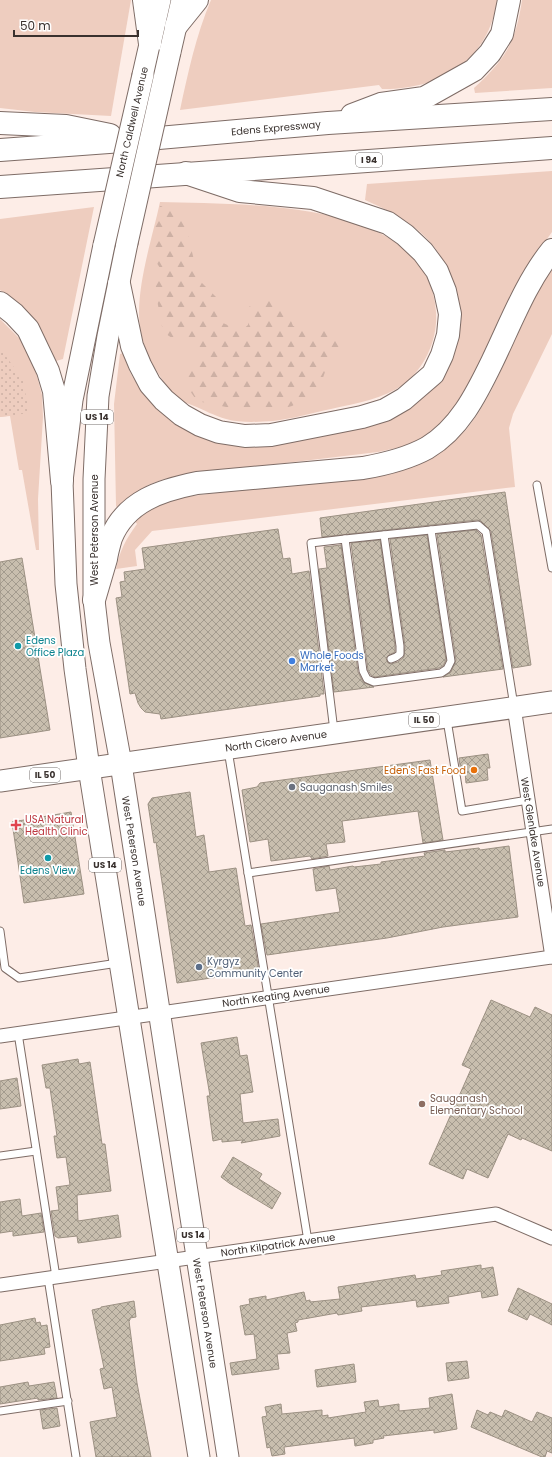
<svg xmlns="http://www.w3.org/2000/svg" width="552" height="1457" viewBox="0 0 552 1457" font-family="Poppins,sans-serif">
  <defs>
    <pattern id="forest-firs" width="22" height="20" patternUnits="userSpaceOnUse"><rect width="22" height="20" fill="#eecdbf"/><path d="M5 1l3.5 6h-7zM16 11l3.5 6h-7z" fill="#cdb0a4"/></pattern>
    <pattern id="park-dots" width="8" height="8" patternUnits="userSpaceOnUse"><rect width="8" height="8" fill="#eecdbf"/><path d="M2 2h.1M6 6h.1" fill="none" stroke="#cdb0a4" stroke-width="1.8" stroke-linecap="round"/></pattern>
    <pattern id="building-cross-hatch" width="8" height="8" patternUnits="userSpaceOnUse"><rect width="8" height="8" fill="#c8beae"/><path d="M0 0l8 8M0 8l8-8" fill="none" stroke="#a39b8e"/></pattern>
  </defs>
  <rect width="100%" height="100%" fill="#fdede7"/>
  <g fill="#eecdbf">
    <polygon points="0,0 131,0 111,116 35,112 0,108"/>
    <path d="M211 0H497C489 60 440 90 382 89L379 85 180 110C188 73 196 35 211 0Z"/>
    <path d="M522 0H552V88L475 93 474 88C505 60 516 42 522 0Z"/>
    <path d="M552 171V232L534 257 469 389 439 427 423 438 401 447 378 452 200 473 164 479 148 485 134 495 119 510 116 506 114 404 120 354 123 353C126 360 128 369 132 376 151 408 176 424 208 439L402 413 458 301C445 244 417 223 365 200L367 184Z"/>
    <path d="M160 202C243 205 429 197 436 312 438 339 425 368 404 384 383 399 357 403 331 409 312 413 292 419 273 421 258 422 240 423 226 419 215 416 204 410 194 406 188 403 179 401 175 397 172 394 169 389 167 386 155 370 145 353 141 333 133 295 152 240 160 202Z"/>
    <path d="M94 207 63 359 56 361C42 329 30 310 0 290V219Z"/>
    <path d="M552 267V334L513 414 509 428 515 487 152 531 135 550 137 566 116 569C120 550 126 539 137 524L134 520 147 508 177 498 394 470 434 455 451 443 466 430 479 412 491 391 541 285Z"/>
    <polygon points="0,319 26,345 37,376 42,395 43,417 38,499 39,550 36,550 22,470 19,470 10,416 0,417"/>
  </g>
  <polygon fill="url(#forest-firs)" points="160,206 174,209 185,216 192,252 199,280 218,299 223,323 241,331 248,325 249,307 261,297 284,302 293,326 323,329 336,333 341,346 325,372 318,392 292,406 270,412 231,408 197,401 188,388 188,374 197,361 196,344 185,337 172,338 163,332 155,289 160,268 149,251"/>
  <polygon fill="url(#park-dots)" points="0,348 23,380 29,413 0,417"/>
  <g fill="url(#building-cross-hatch)" stroke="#9c9183">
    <polygon points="505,492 531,665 513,668 491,531 481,521 477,520 322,537 320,518"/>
    <polygon points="278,529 283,559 290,558 292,574 309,571 324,694 320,694 320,696 161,719 160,714 145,712 141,708 138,703 135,693 130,694 116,598 122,597 120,582 125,581 124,572 145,569 142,548"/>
    <polygon points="476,530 481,535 503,669 443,677 451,672 456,660 437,534"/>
    <polygon points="427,535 446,660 443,666 439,668 375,677 371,675 368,670 351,543 380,540 395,646 395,652 389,655 386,658 388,663 391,664 398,662 404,657 405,646 390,539"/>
    <polygon points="341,545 358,672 363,682 374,687 334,692 319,569 327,568 324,547"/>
    <polygon points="22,558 50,730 0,738 0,562"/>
    <polygon points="488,754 490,768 487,768 488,780 466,783 465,772 461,772 459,758"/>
    <polygon points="430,760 443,840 423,843 418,811 342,821 345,842 326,844 328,856 312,859 310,856 271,861 268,839 250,842 242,790 257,787 260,783"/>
    <polygon points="190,792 196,837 204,835 209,872 236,868 245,926 251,925 259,971 177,983 156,842 154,843 148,804 152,798"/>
    <polygon points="71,812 84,894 24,903 12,822"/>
    <polygon points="509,846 518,917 443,927 387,938 267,955 261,924 340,912 336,888 316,891 313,869 329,866 330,870 353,866 354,867 381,864 381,862 425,856 424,853 445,850 445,852 479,848 480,850"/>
    <polygon points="491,1000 530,1017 535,1007 552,1015 552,1151 522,1138 521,1140 508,1134 488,1178 467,1169 463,1179 429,1164 471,1069 462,1065"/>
    <polygon points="237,1037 240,1056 247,1055 253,1092 240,1094 243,1123 278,1119 280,1136 241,1143 243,1140 222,1142 222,1139 213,1141 207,1096 210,1096 201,1043"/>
    <polygon points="78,1059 79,1064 90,1062 102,1144 105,1144 111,1191 77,1195 78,1221 118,1215 121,1237 78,1243 77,1236 58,1238 55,1236 51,1211 59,1210 56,1187 70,1185 66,1157 57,1158 54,1136 57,1136 50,1088 46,1088 42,1065"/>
    <polygon points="17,1078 21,1106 0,1109 0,1081"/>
    <polygon points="233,1157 262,1174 259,1179 281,1193 272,1209 229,1183 221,1177"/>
    <polygon points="20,1199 22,1216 41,1213 44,1232 13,1236 13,1231 0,1233 0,1202"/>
    <polygon points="481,1265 481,1269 493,1267 498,1295 482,1298 481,1291 448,1297 449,1303 417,1307 416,1300 402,1302 361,1307 362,1311 338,1315 337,1313 298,1320 298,1322 295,1323 297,1331 287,1333 290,1353 277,1354 279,1369 232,1375 230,1363 257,1359 254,1334 245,1335 240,1306 250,1304 249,1299 266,1296 266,1300 304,1292 306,1301 310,1300 310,1302 340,1299 338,1287 415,1275 416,1279 442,1275 441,1271"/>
    <polygon points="518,1288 552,1304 552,1325 530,1314 527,1320 508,1311"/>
    <polygon points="134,1301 136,1317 130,1318 130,1320 129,1321 137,1383 151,1457 96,1457 90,1422 117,1417 112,1387 104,1389 100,1369 104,1368 92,1310 101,1308 101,1307"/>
    <polygon points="35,1318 36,1323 40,1322 41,1326 47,1325 50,1347 44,1348 45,1354 0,1361 0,1325"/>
    <polygon points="467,1361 469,1378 448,1381 446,1363"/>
    <polygon points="354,1364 356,1382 317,1387 315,1370"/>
    <polygon points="28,1382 29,1386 54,1382 57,1398 38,1400 38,1398 0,1404 0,1387"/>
    <polygon points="452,1394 457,1429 434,1433 434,1430 383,1436 384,1438 373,1440 373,1443 355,1446 354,1438 284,1447 285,1454 272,1456 270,1447 267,1448 262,1417 267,1416 265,1407 281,1404 282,1414 322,1410 322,1416 328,1415 328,1418 366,1412 364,1402 378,1400 379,1407 399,1404 399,1411 430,1408 429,1398"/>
    <polygon points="57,1408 60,1426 43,1429 40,1410"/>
    <polygon points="477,1410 488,1415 490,1412 502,1417 505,1410 532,1422 537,1412 552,1418 552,1453 547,1451 545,1457 542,1457 471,1427"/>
  </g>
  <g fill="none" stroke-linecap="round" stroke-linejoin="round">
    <defs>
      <g id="service">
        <polyline points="537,485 552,568"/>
        <polyline points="384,535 400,646 400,654 396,657 391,659"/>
        <polyline points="345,539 478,525 486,532 514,706"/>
        <polyline points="447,720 462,811 528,800"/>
        <polyline points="334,731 311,543 345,539 363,671 367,679 374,682 441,673 447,669 451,661 431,530"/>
        <polyline points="228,750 308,1241"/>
        <polyline points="248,873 552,829"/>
        <polyline points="0,931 5,968 19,978 118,963"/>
        <polyline points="18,1033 56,1277"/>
        <polyline points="0,1156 36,1151"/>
        <polyline points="48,1278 76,1457"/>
        <polyline points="0,1411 68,1401"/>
      </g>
      <g id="minor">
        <polyline points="514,707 552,957"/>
        <polyline points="0,1036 552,957"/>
        <polyline points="0,1285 496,1214 552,1238"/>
      </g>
      <g id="primary">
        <polyline points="170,52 182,0"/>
        <polyline points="143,75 160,0"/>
        <polyline points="127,243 108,336 98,396 94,479 94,600 99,643 121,764 228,1457"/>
        <polyline points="104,245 72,400 62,481 66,584 75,669 89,768 199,1457"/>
        <polyline points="0,781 552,702"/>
      </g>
      <g id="motorway">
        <polyline points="144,0 150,44"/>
        <polyline points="176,26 197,0"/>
        <polyline points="352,115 381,104 424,98 474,70 490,53 502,34 509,0"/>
        <polyline points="0,123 66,126 110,135"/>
        <polyline points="0,150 136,140 328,123 552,109"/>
        <polyline points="0,187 552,148"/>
        <polyline points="119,284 132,346 140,365 150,384 164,400 182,415 200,425 219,432 245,436 271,435 362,417 385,410 404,399 433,374 442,355 448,335 450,314 445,291 437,271 423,252 405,235 388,223 313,198 240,191 186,173"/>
        <polyline points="0,303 14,314 28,329 48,371 54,391 62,481"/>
        <path d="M94 600C98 586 102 573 106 559 107 552 109 545 111 538 126 501 162 490 197 483L363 468C386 464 407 459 427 448 459 429 476 395 492 362 510 325 526 282 552 250"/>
      </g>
    </defs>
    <use href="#service" stroke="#7e6c66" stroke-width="9"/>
    <use href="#minor" stroke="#7e6c66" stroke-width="15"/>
    <use href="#primary" stroke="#7e6c66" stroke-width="23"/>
    <use href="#motorway" stroke="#7e6c66" stroke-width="24"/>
    <use href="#service" stroke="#fff" stroke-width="7"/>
    <use href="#minor" stroke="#fff" stroke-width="13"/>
    <use href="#primary" stroke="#fff" stroke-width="21"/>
    <use href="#motorway" stroke="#fff" stroke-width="22"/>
    <defs>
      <g id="primary-bridge">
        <polyline points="127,243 170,52"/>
        <polyline points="104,245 143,75"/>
      </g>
    </defs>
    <use href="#primary-bridge" stroke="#7e6c66" stroke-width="23" stroke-linecap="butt"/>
    <use href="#primary-bridge" stroke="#fff" stroke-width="21"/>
  </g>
  <g fill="#0f9aa8" stroke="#fff" stroke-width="1.5">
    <circle cx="18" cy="646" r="4"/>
    <circle cx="48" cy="858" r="4"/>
  </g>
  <circle fill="#3f7fe0" stroke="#fff" stroke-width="1.5" cx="292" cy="661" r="4"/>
  <circle fill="#e8710a" stroke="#fff" stroke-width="1.5" cx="474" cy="770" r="4"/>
  <circle fill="#6b7280" stroke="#fff" stroke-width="1.5" cx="292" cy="787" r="4"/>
  <path fill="#e0444e" stroke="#fff" stroke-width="1.5" d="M14 819h4v4h4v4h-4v4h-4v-4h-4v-4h4z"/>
  <circle fill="#5c6f8a" stroke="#fff" stroke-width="1.5" cx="199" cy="967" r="4"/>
  <circle fill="#8d6e63" stroke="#fff" stroke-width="1.5" cx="422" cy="1104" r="4"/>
  <g text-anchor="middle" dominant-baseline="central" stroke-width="3.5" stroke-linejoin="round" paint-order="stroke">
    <g fill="#fff" stroke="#746f6d" stroke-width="1">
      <rect x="356" y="153" width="26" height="14" rx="3"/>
      <rect x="81" y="410" width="32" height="14" rx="3"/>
      <rect x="409" y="713" width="30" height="14" rx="3"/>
      <rect x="30" y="768" width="30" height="14" rx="3"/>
      <rect x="89" y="858" width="32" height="14" rx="3"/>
      <rect x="177" y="1228" width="32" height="14" rx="3"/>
    </g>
    <g font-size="9" font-weight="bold" fill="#39312e">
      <text x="369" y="160">I 94</text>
      <text x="97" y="417">US 14</text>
      <text x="424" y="720">IL 50</text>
      <text x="45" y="775">IL 50</text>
      <text x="105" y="865">US 14</text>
      <text x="193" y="1235">US 14</text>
    </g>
    <g font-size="10" fill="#39312e" stroke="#fff">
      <text transform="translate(132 122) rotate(-77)">North Caldwell Avenue</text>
      <text transform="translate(276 128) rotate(-5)">Edens Expressway</text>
      <text transform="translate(94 530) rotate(-90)">West Peterson Avenue</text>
      <text transform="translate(276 741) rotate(-8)">North Cicero Avenue</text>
      <text transform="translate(533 832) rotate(81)">West Glenlake Avenue</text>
      <text transform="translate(134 851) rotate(81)">West Peterson Avenue</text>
      <text transform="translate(276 996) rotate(-8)">North Keating Avenue</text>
      <text transform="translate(278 1245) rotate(-8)">North Kilpatrick Avenue</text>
      <text transform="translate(205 1313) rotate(81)">West Peterson Avenue</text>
    </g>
    <g font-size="10" fill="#0d838f" stroke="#fff" text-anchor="start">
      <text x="26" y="640">Edens<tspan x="26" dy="12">Office Plaza</tspan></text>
      <text x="48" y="870" text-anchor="middle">Edens View</text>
    </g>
    <g font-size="10" fill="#366cbe" stroke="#fff" text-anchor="start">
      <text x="300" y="655">Whole Foods<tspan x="300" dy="12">Market</tspan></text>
    </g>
    <g font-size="10" fill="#c56008" stroke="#fff" text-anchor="end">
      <text x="466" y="770">Eden's Fast Food</text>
    </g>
    <g font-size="10" fill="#5b616d" stroke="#fff" text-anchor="start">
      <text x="300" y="787">Sauganash Smiles</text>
    </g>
    <g font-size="10" fill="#be3a42" stroke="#fff" text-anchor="start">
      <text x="25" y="819">USA Natural<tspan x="25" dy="12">Health Clinic</tspan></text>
    </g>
    <g font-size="10" fill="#4e5e75" stroke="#fff" text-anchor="start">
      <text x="207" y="961">Kyrgyz<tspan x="207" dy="12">Community Center</tspan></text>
    </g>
    <g font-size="10" fill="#785e54" stroke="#fff" text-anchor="start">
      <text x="430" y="1098">Sauganash<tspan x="430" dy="12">Elementary School</tspan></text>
    </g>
  </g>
  <path d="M14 30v6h124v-6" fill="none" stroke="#39312e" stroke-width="2"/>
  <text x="20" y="30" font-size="12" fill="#39312e" stroke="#ffffff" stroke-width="3" paint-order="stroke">50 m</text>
</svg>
